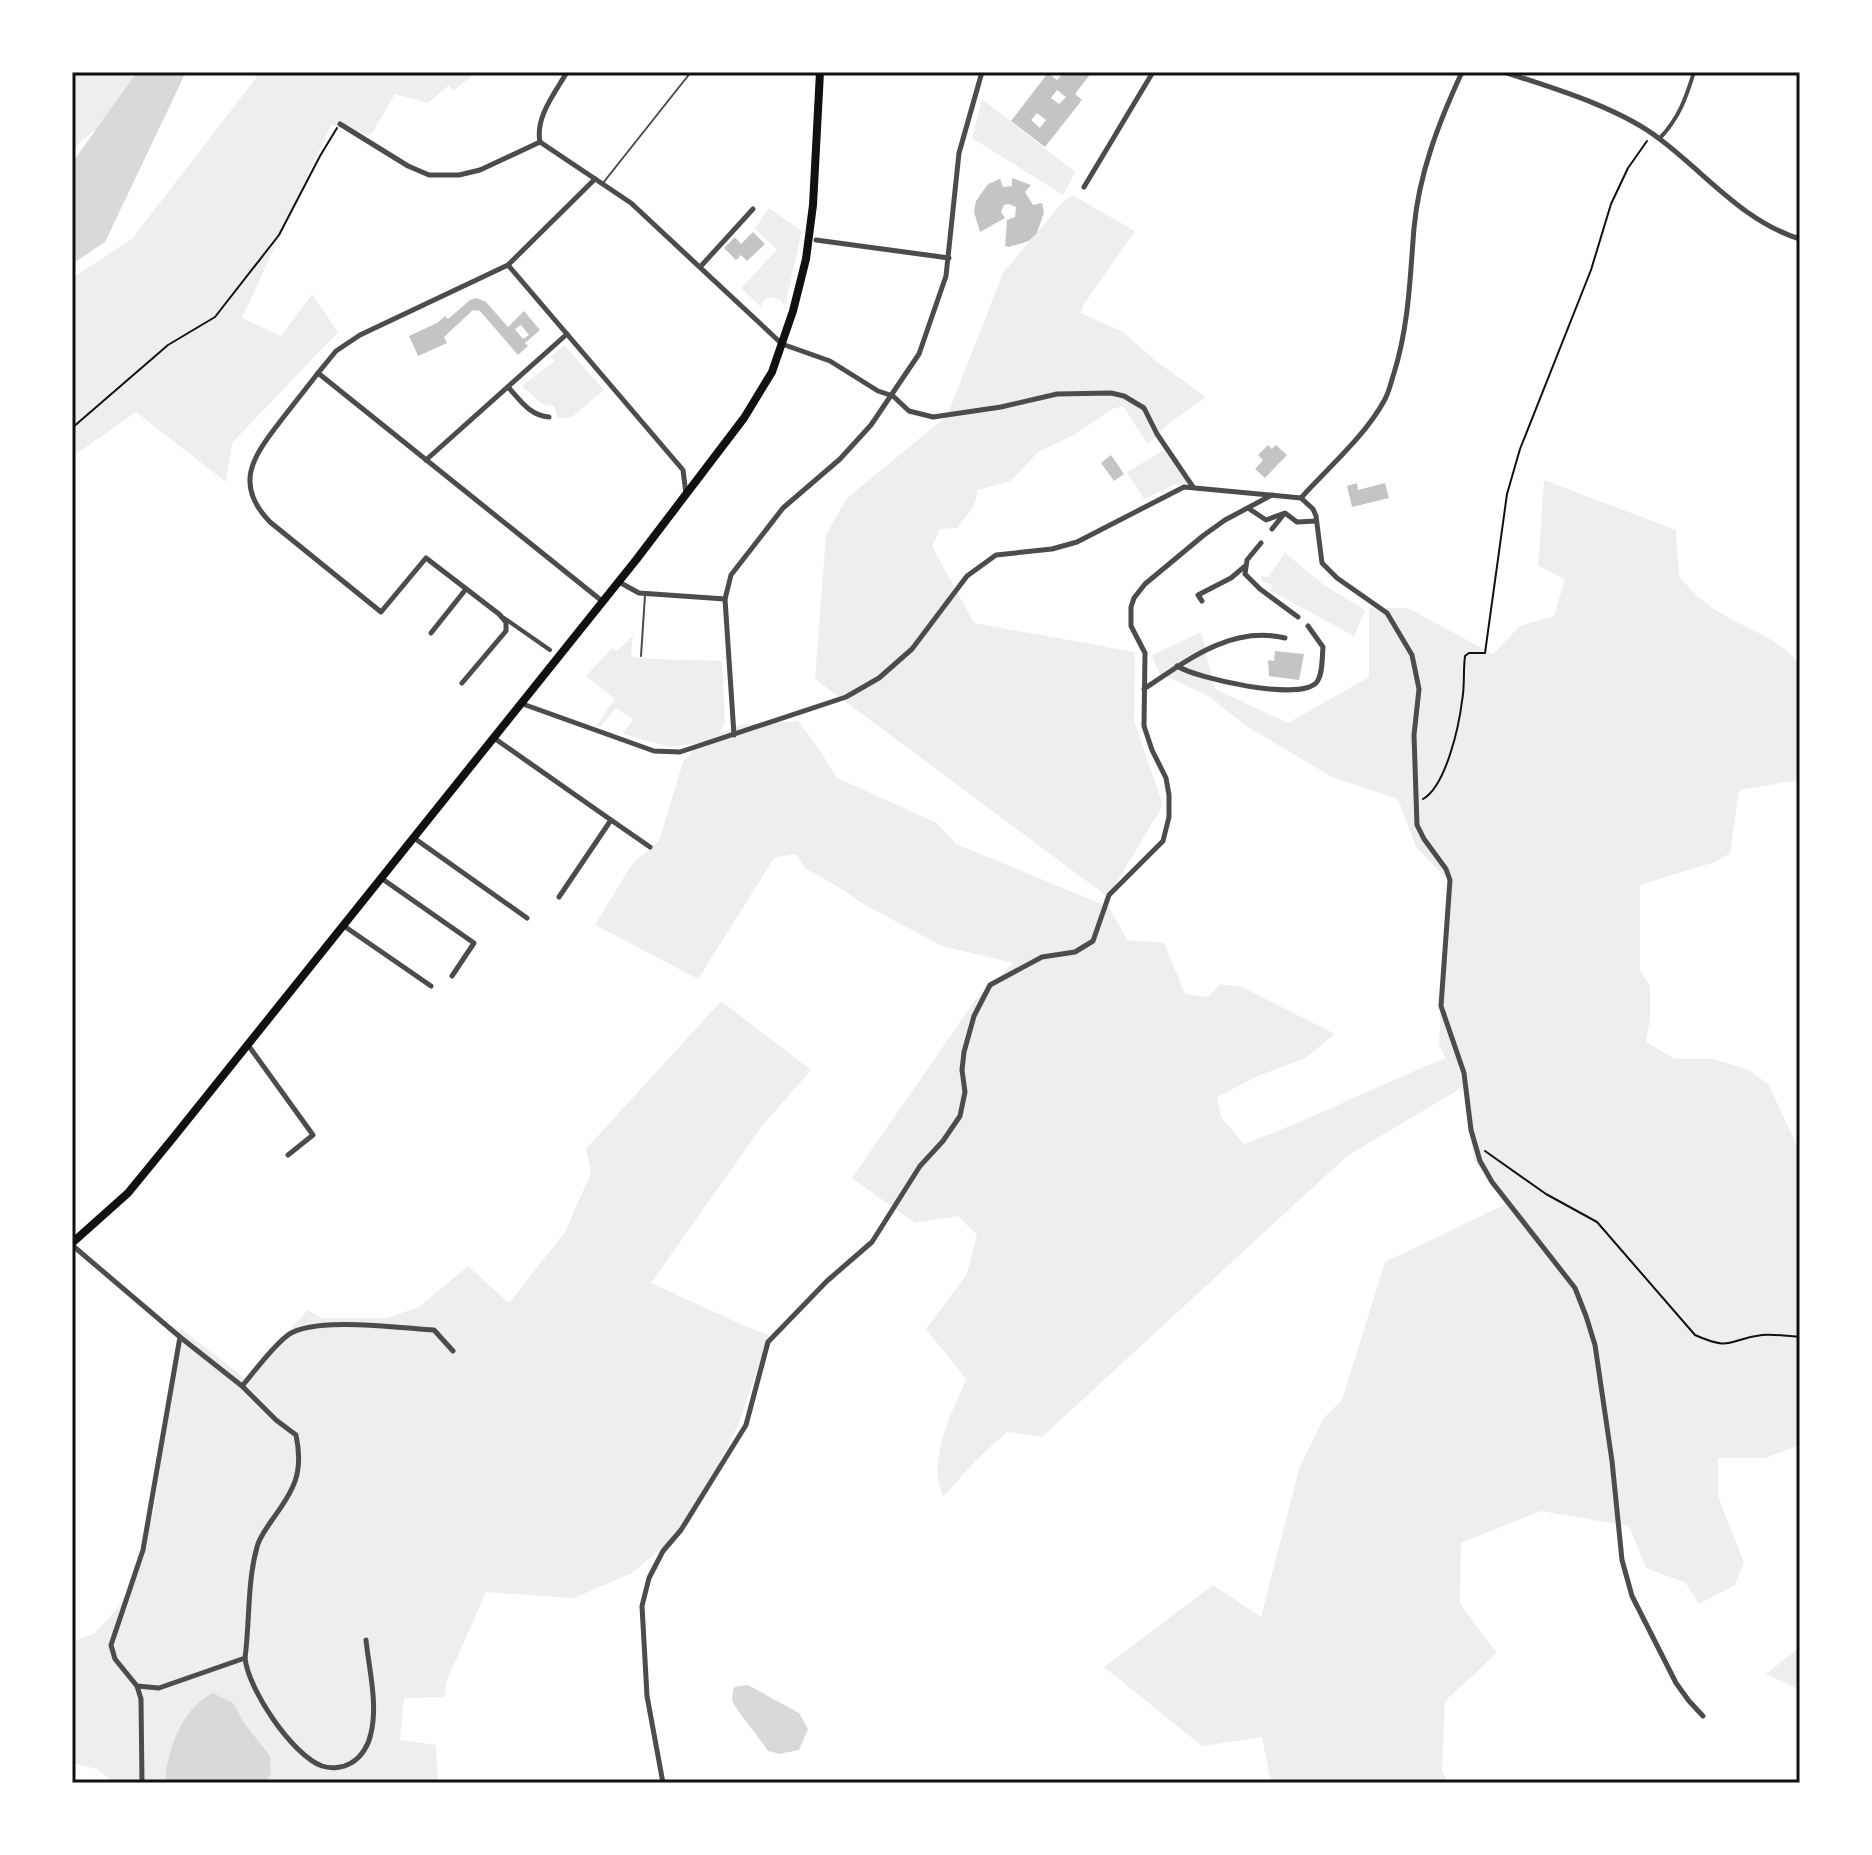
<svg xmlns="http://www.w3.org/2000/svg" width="1872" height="1855" viewBox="0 0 1872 1855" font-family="Arial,sans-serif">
  <rect width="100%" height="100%" fill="#fff"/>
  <g fill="#eee">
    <polygon points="72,72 140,72 112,116 72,149"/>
    <polygon points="257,72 477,72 453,91 449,85 428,103 395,94 371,135 331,125 242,318 281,336 312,294 338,332 232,443 226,482 136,412 72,457 72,278 132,239 256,78"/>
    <polygon points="982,99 1075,172 1063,195 972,138"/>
    <polygon points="1072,195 1135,231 1082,307 1081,313 1123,332 1157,362 1206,397 1168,424 1148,444 1123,406 1112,409 1072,436 1038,452 1011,481 978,490 974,506 957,528 940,529 932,546 974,623 1135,652 1134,721 1163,805 1108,897 815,679 826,535 847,498 947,416 1003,273 1061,204"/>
    <polygon points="769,208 802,231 785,306 780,300 771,297 764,300 761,307 741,288 777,250 755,229"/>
    <polygon points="564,345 604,390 572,417 558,418 554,406 542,404 522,386 555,361 551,357"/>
    <polygon points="1164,450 1187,483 1176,484 1144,499 1127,472"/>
    <path d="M1544 480 1676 530 1679 577C1689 587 1699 599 1711 607 1739 627 1779 636 1800 665V780L1739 790 1730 853 1715 862 1640 885V970L1650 986V1019L1646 1042 1675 1059H1714L1749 1070 1768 1084 1800 1152V1445L1765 1458H1718V1496L1744 1563 1735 1585 1699 1604 1686 1583 1646 1568 1629 1526 1541 1511 1461 1543 1460 1604 1497 1653 1445 1701 1442 1770 1448 1783H1271L1262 1737 1202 1746 1104 1667 1213 1585 1261 1617 1299 1469 1323 1419 1342 1400 1385 1262 1510 1202 1474 1161 1463 1087 1347 1156 1042 1437 1007 1432 976 1460 943 1497C927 1458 951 1416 966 1379L926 1329 967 1274 977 1235 958 1216 915 1223 852 1178 976 999 1013 963 942 946 865 905 837 886 806 869 796 854 774 858 698 979 595 925 632 864 659 841 683 762 700 743 668 747 623 734 633 719 616 708 600 727 596 726 615 699 586 676 612 648 617 651 633 635 631 656 650 659 722 661 725 721 720 733 740 725 798 721 817 746 837 778 937 823 956 844 1109 907 1127 940 1164 943 1185 994 1208 997 1220 984 1242 987 1335 1034 1304 1059 1260 1075 1217 1097 1221 1117 1244 1144C1313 1119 1378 1085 1446 1058L1439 1046 1447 879 1416 847 1398 799 1332 777 1246 726 1210 697 1159 673 1152 655 1201 632 1215 689 1288 723 1369 677V608H1408L1493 654 1520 626 1554 616 1565 579 1538 566Z"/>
    <polygon points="1285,553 1324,585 1365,610 1354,636 1271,591 1273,585 1261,581 1262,576 1268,577"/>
    <polygon points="721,1001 811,1070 762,1126 651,1283 745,1326 769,1335 739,1423 688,1526 632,1573 574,1598 486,1592 447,1680 444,1697 404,1698 400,1740 436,1745 438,1783 115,1783 97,1769 72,1763 72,1642 95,1633 124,1601 154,1510 179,1327 244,1378 308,1310 321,1318 387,1318 419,1307 468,1266 509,1303 565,1232 591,1173 586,1149"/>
    <polygon points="1800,1647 1800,1690 1766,1674"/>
  </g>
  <g fill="#d9d9d9">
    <polygon points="137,72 186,72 105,242 72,264 72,163"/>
    <path d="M748 1685 799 1713 808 1729 799 1750 779 1754 768 1751C762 1741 733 1706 732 1700 732 1698 733 1689 734 1687Z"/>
    <path d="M213 1693 233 1703 244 1723 270 1756 271 1774 263 1783H165C167 1750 182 1708 213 1693Z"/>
  </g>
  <g fill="#c4c4c4" fill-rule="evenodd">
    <path d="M1064 72H1092L1075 94 1082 100 1045 147 1011 121 1048 73 1057 80ZM1057 90 1066 97 1059 104 1051 98ZM1037 113 1046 120 1040 128 1031 120Z"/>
    <polygon points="1012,178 1031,185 1025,192 1033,205 1042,203 1044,212 1037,233 1029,241 1009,247 1005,246 1007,220 1015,217 1016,207 1009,204 1004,205 1001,212 1005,218 980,232 974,212 976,201 988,184 1000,179 1003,187 1012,186"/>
    <polygon points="753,232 765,244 747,261 741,255 736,260 724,248 735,237 741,244"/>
    <path d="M476 298 486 302 508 327 524 311 540 330 525 343 528 346 518 355 480 311 473 310 444 337 447 343 418 356 409 336 437 323 445 316 448 319 470 300ZM521 325 529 335 523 339 515 329Z"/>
    <polygon points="1268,445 1272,449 1276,445 1287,455 1265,478 1255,469 1263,460 1258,455"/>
    <polygon points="1111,455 1124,474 1114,481 1101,463"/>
    <polygon points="1357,483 1358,490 1385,483 1389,498 1352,507 1347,486"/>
    <polygon points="1275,651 1304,654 1299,680 1269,676 1268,660 1274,661"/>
  </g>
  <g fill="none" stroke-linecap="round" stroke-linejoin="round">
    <g stroke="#111" stroke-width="2">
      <polyline points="72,428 168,345 215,317 279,235 320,156 337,128"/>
      <path d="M1423 799C1446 786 1459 726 1462 701 1465 686 1463 671 1465 656L1469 653H1485L1507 494 1520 449 1591 270 1611 204 1628 168 1647 141"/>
      <path d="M1485 1151 1546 1194 1597 1222 1695 1335C1733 1352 1728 1339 1762 1335 1775 1334 1787 1336 1800 1337"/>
    </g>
    <g stroke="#4c4c4c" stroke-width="2">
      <polyline points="603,183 691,72"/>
      <polyline points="641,656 645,595"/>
    </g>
    <g stroke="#4c4c4c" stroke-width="4">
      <path d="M1660 138C1679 118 1686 98 1694 72"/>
      <polyline points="504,618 550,650"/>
    </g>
    <g stroke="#4c4c4c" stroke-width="5">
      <path d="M567 72C555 93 535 117 540 142L631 203 782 344 830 361 878 391 893 396 909 411 933 417 1001 407 1057 394 1111 393 1124 396 1144 408 1157 434 1193 487"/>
      <path d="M1504 72C1553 88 1621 108 1661 140 1706 174 1744 222 1800 239"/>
      <polyline points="340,124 408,166 429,175 459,175 480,170 540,142"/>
      <polyline points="1084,187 1153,72"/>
      <polyline points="816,240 949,258"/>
      <polyline points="508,265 595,179"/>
      <polyline points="701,266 753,209"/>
      <polyline points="318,373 336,351 360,335 508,265 683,470 686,494"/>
      <path d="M508 387C520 400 530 416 549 417"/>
      <polyline points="426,460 567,334"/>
      <polyline points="1301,498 1313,509 1316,516 1322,563 1337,578 1387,613 1412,655 1419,689 1414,735 1417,825 1424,839 1446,869 1450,880 1441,1006 1464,1073 1471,1130 1480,1161 1492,1182 1575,1288 1586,1316 1595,1345 1612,1461 1622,1560 1632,1596 1676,1683 1689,1701 1703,1716"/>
      <path d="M1301 498C1327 469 1365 436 1384 401 1389 393 1391 382 1394 373 1409 325 1410 277 1414 228 1419 173 1439 122 1462 72"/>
      <polyline points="1248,508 1266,520 1285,513 1297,522 1316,521"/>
      <polyline points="1272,529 1284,514"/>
      <polyline points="1261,543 1247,560 1245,574 1260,589 1298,617"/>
      <polyline points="619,582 639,593 725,599"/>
      <polyline points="1202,601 1198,595 1231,578 1244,567"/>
      <polyline points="431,633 466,589"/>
      <path d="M1177 666C1198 679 1298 701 1316 683 1323 676 1322 657 1323 647L1308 626"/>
      <path d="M462 683 506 631V622L499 614 426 558 381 612 270 522C234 485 252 458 279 423 292 406 305 390 318 373L602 601"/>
      <path d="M1144 689C1186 661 1231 625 1285 638"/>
      <polyline points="520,703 654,751 680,752 846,697 879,678 912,649 967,576 996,555 1052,549 1077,542 1184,487 1301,498"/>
      <polyline points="734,735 725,599 731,575 783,508 840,459 871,425 919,354 946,276 959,153 982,72"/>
      <polyline points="494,738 611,820 559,897"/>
      <polyline points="611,820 650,847"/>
      <polyline points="414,838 527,918"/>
      <polyline points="381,878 474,943 452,976"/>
      <polyline points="344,926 431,986"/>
      <polyline points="248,1045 313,1135 288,1155"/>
      <path d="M72 1245 180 1337 242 1386C256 1370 271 1348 288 1335 314 1316 400 1328 434 1330L453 1351"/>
      <path d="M180 1337 143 1550 111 1645 115 1659 137 1686 159 1688 245 1658C250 1621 247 1583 257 1547 259 1538 266 1529 272 1520 294 1490 304 1473 296 1435L276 1420 242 1386"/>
      <path d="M245 1658C248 1689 292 1755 322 1766 331 1769 343 1768 351 1763 362 1757 369 1744 371 1733 378 1704 369 1669 366 1640"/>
      <polyline points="137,1686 141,1699 142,1783"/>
      <polyline points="663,1783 647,1696 642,1606 649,1578 663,1551 681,1530 746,1425 768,1342 827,1281 872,1242 920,1166 943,1141 960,1116 965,1092 962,1070 964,1052 974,1016 990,985 1042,957 1075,952 1093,941 1109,895 1163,841 1169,817 1169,795 1166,778 1152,750 1144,726 1145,653 1131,626 1131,607 1134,598 1145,584 1204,535 1225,520 1272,495"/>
    </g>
    <polyline stroke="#111" stroke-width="8" points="72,1243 128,1193 173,1138 636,560 744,418 772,372 793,311 806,259 813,205 820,72"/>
  </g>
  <rect width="1872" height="1855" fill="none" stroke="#ffffff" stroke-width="148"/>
  <rect x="74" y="74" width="1724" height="1707" fill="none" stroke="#111" stroke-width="3"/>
</svg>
